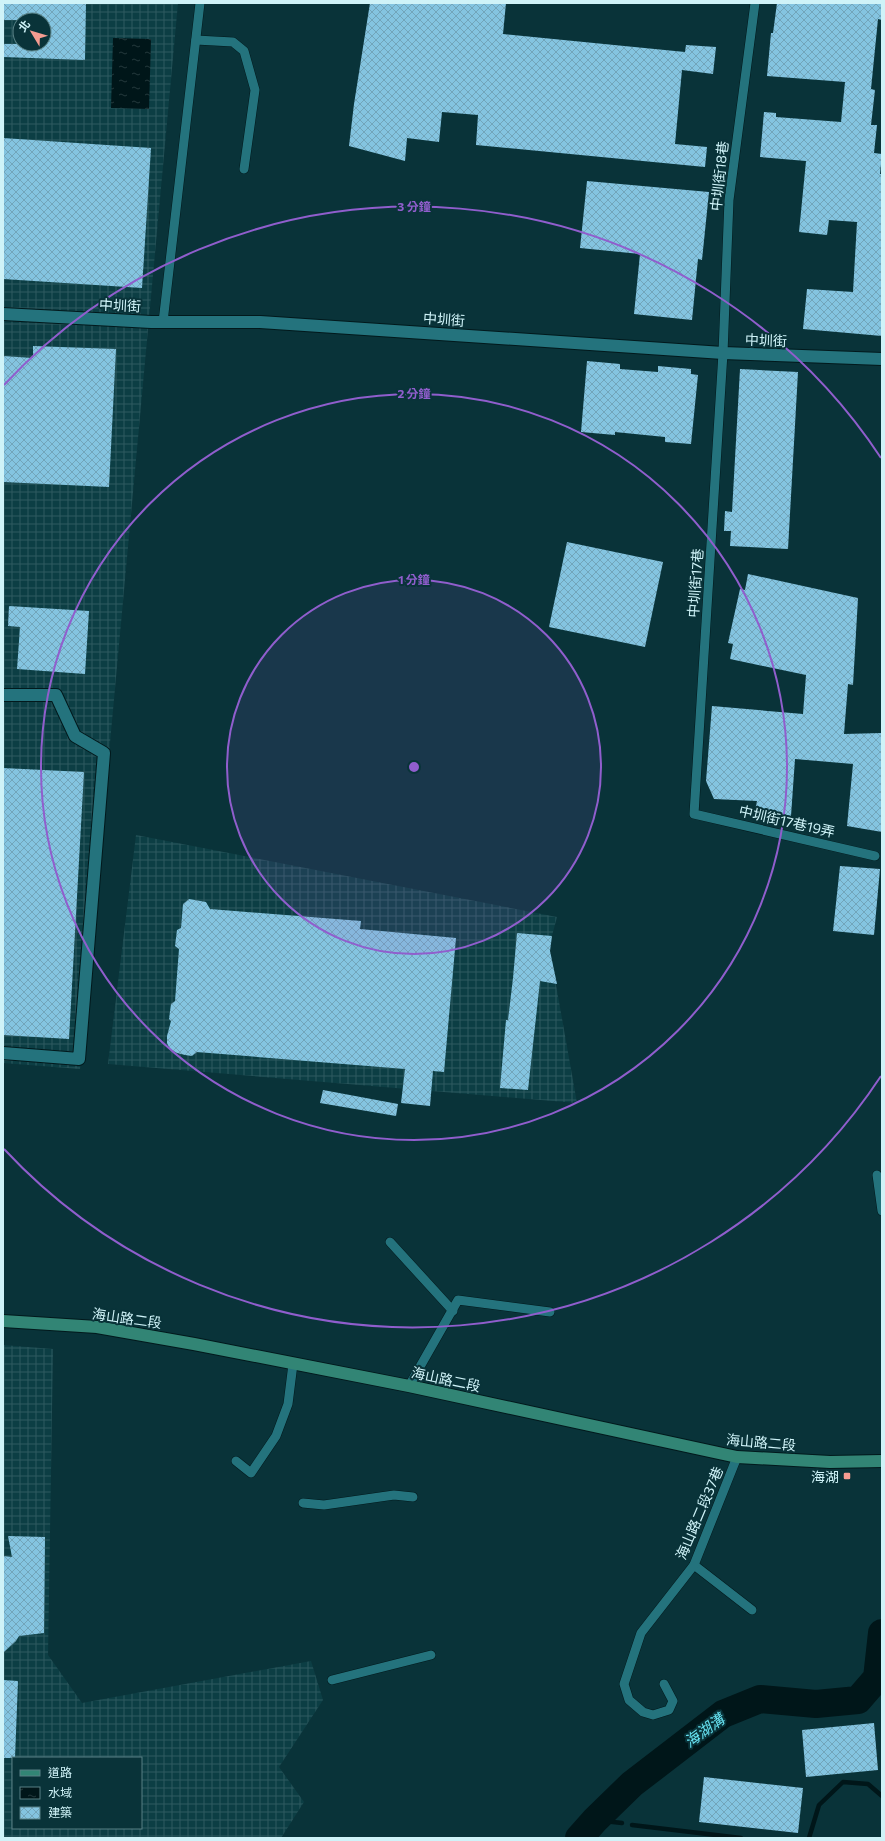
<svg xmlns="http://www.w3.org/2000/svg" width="885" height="1841" viewBox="0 0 885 1841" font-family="Commissioner,'Noto Sans TC',sans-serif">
  <defs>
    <pattern id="industrial-grid" width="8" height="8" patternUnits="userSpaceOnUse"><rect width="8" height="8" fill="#0c3e44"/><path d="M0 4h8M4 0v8" fill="none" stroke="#2e5a60"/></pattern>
    <pattern id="water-ripples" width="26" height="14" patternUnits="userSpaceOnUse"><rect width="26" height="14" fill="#001619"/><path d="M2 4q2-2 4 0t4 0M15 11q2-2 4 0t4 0" fill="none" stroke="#24383b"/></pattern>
    <pattern id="building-cross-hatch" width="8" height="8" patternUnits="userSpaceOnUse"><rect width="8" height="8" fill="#84c4e0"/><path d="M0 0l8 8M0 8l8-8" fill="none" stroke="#72a5ba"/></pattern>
  </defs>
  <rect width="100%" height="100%" fill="#093339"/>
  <g fill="url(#industrial-grid)" fill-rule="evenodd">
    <path d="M3 3H178L80 1069 3 1063ZM20 20H44V44H20Z"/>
    <polygon points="136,835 557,917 550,943 550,951 577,1103 108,1064"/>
    <path d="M3 1345 53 1349 48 1655 82 1703 311 1661 323 1700 279 1767 304 1802 281 1838H3ZM13 1758H141V1828H13Z"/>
  </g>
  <polygon fill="url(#water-ripples)" points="113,38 151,39 149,109 111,108"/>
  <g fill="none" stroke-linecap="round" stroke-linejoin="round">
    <g stroke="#001619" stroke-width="4.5">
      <polyline points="595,1820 622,1823"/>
      <polyline points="632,1825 741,1838"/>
      <polyline points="809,1838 819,1805 843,1782 868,1784 882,1796"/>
    </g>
    <polyline stroke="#001619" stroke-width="28" points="579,1838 595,1820 632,1784 723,1714 760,1699 816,1704 858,1700 877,1678 882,1633"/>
  </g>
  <g fill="url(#building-cross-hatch)">
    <polygon points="3,3 86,3 85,60 3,57 3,44 44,44 44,20 3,20"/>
    <polygon points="370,3 506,3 503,34 685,52 686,45 716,47 713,74 682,70 675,144 707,147 705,167 476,145 478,115 442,112 439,142 407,138 405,161 349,146 354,104"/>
    <polygon points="777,3 882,3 882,20 878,19 871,89 875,90 871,125 877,125 874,153 882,154 880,174 882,174 882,336 803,329 807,289 853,292 857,222 829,220 827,235 799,232 806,161 760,157 764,112 776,113 776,117 841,122 845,82 767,76 771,33 773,33"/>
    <polygon points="3,138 151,148 142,288 3,279"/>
    <polygon points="587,181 709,192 702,260 698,259 692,320 634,314 640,254 580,248"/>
    <polygon points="33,346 116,349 109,487 3,482 3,356 33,358"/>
    <polygon points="587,361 620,364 620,369 658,372 658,366 691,369 691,374 698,375 691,444 665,442 665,437 615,432 615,435 581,432"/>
    <polygon points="740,369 798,372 788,549 730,546 731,531 724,531 725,511 732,512"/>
    <polygon points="567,542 663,562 645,647 549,627"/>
    <polygon points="748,574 858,598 853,685 848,684 844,734 882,733 882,832 847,826 853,764 795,759 791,816 755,810 757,801 714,799 706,781 712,706 803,714 806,675 730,659 733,644 728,643 740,589 745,590"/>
    <polygon points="9,606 89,611 85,674 17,669 20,627 8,626"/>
    <polygon points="3,768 84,772 69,1039 3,1035"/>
    <polygon points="840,866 880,869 874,935 833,931"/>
    <polygon points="189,899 206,902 210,909 361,921 360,929 456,938 444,1072 433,1071 430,1106 401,1103 405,1069 197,1052 192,1056 185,1055 177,1053 170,1049 167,1043 167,1036 171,1021 169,1019 171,1004 175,1001 179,949 175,946 177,930 181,928 183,904"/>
    <polygon points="517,933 552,936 550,951 557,984 540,981 528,1090 500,1088 506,1020 508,1020 513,978"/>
    <polygon points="323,1090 398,1104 396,1116 320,1103"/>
    <polygon points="8,1536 45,1537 44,1633 19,1636 16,1641 3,1653 3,1556 12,1557"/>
    <polygon points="3,1680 18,1681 15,1758 3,1758"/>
    <polygon points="874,1723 878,1770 806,1777 802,1730"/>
    <polygon points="704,1777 803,1788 798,1833 699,1822"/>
  </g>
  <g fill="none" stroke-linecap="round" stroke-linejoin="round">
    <defs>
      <g id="lane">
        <polyline points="755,3 729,200 723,353 694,814 875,856"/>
        <polyline points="196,40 233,42 244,51 255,90 244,169"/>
        <polyline points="163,322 200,3"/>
        <polyline points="877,1175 882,1211"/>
        <polyline points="390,1242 453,1311"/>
        <polyline points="409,1386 458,1300 550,1312"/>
        <polyline points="236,1461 251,1473 276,1436 288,1404 293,1364"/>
        <polyline points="303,1503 324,1505 394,1495 413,1497"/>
        <polyline points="694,1565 752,1610"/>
        <polyline points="332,1680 431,1655"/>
        <polyline points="664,1684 673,1701 669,1710 653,1715 643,1712 629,1700 624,1684 641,1633 694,1565 737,1457"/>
      </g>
      <g id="street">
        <polyline points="3,314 151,322 260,322 723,353 882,359"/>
        <polyline points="3,695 56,695 75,736 104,753 79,1059 3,1053"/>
      </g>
      <polyline id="secondary" points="3,1321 97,1327 194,1344 409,1386 737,1457 830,1462 882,1461"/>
    </defs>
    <use href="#lane" stroke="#02191c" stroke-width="10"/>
    <use href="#street" stroke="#02191c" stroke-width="14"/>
    <use href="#secondary" stroke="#02191c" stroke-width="14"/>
    <use href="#lane" stroke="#24737d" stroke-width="9"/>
    <use href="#street" stroke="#24737d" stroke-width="12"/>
    <use href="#secondary" stroke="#328575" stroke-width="12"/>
  </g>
  <circle cx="414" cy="767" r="187" fill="#905ecd" fill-opacity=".12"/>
  <g fill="none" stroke="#905ecd" stroke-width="2">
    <circle cx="414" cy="767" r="187"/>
    <circle cx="414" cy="767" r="373"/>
    <path d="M881 1076A560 560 0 0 1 4 1149M4 385A560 560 0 0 1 881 458"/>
  </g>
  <rect fill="#f59c91" stroke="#093339" stroke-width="1.5" x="843" y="1472" width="8" height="8" rx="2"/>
  <g text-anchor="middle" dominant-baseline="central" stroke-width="4" stroke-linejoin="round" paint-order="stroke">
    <g font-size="14" fill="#cff3f8" stroke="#093339">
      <text transform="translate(719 176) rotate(-84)">中圳街18巷</text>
      <text transform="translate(120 305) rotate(3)">中圳街</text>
      <text transform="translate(444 319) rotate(4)">中圳街</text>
      <text transform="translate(766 340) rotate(2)">中圳街</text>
      <text transform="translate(695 583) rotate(-86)">中圳街17巷</text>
      <text transform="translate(787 821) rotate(13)">中圳街17巷19弄</text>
      <text transform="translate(127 1318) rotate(8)">海山路二段</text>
      <text transform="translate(446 1379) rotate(12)">海山路二段</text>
      <text transform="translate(761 1442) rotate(5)">海山路二段</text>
      <text transform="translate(699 1513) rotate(-67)">海山路二段37巷</text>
    </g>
    <g font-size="14" fill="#cff3f8" stroke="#093339" text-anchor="end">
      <text x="839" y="1476">海湖</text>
    </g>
    <g font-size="15" font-style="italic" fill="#68e4f4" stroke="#093339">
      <text transform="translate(704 1730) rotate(-36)">海湖溝</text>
    </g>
  </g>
  <circle cx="414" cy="767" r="6" fill="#905ecd" stroke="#093339" stroke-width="2"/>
  <g font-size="12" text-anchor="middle" font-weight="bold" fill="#905ecd" stroke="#093339" stroke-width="4" stroke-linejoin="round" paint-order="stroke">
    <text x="414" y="211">3 分鐘</text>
    <text x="414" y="398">2 分鐘</text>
    <text x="414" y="584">1 分鐘</text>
  </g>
  <rect width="885" height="1841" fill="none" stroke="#cff3f8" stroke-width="8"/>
  <rect x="12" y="1757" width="130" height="72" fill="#093339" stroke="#588085"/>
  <rect x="20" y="1770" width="20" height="6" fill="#328575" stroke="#588085"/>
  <text x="48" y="1777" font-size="12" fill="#cff3f8">道路</text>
  <rect x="20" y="1787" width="20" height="12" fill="url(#water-ripples)" stroke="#588085"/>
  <text x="48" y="1797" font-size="12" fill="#cff3f8">水域</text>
  <rect x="20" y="1807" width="20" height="12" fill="url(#building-cross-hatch)" stroke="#588085"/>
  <text x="48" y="1817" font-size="12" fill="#cff3f8">建築</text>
  <g transform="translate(32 32) rotate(308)"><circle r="19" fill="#093339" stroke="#588085"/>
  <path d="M0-3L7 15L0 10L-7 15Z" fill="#f59c91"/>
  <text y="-6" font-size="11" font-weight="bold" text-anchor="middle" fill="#cff3f8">北</text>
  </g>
</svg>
